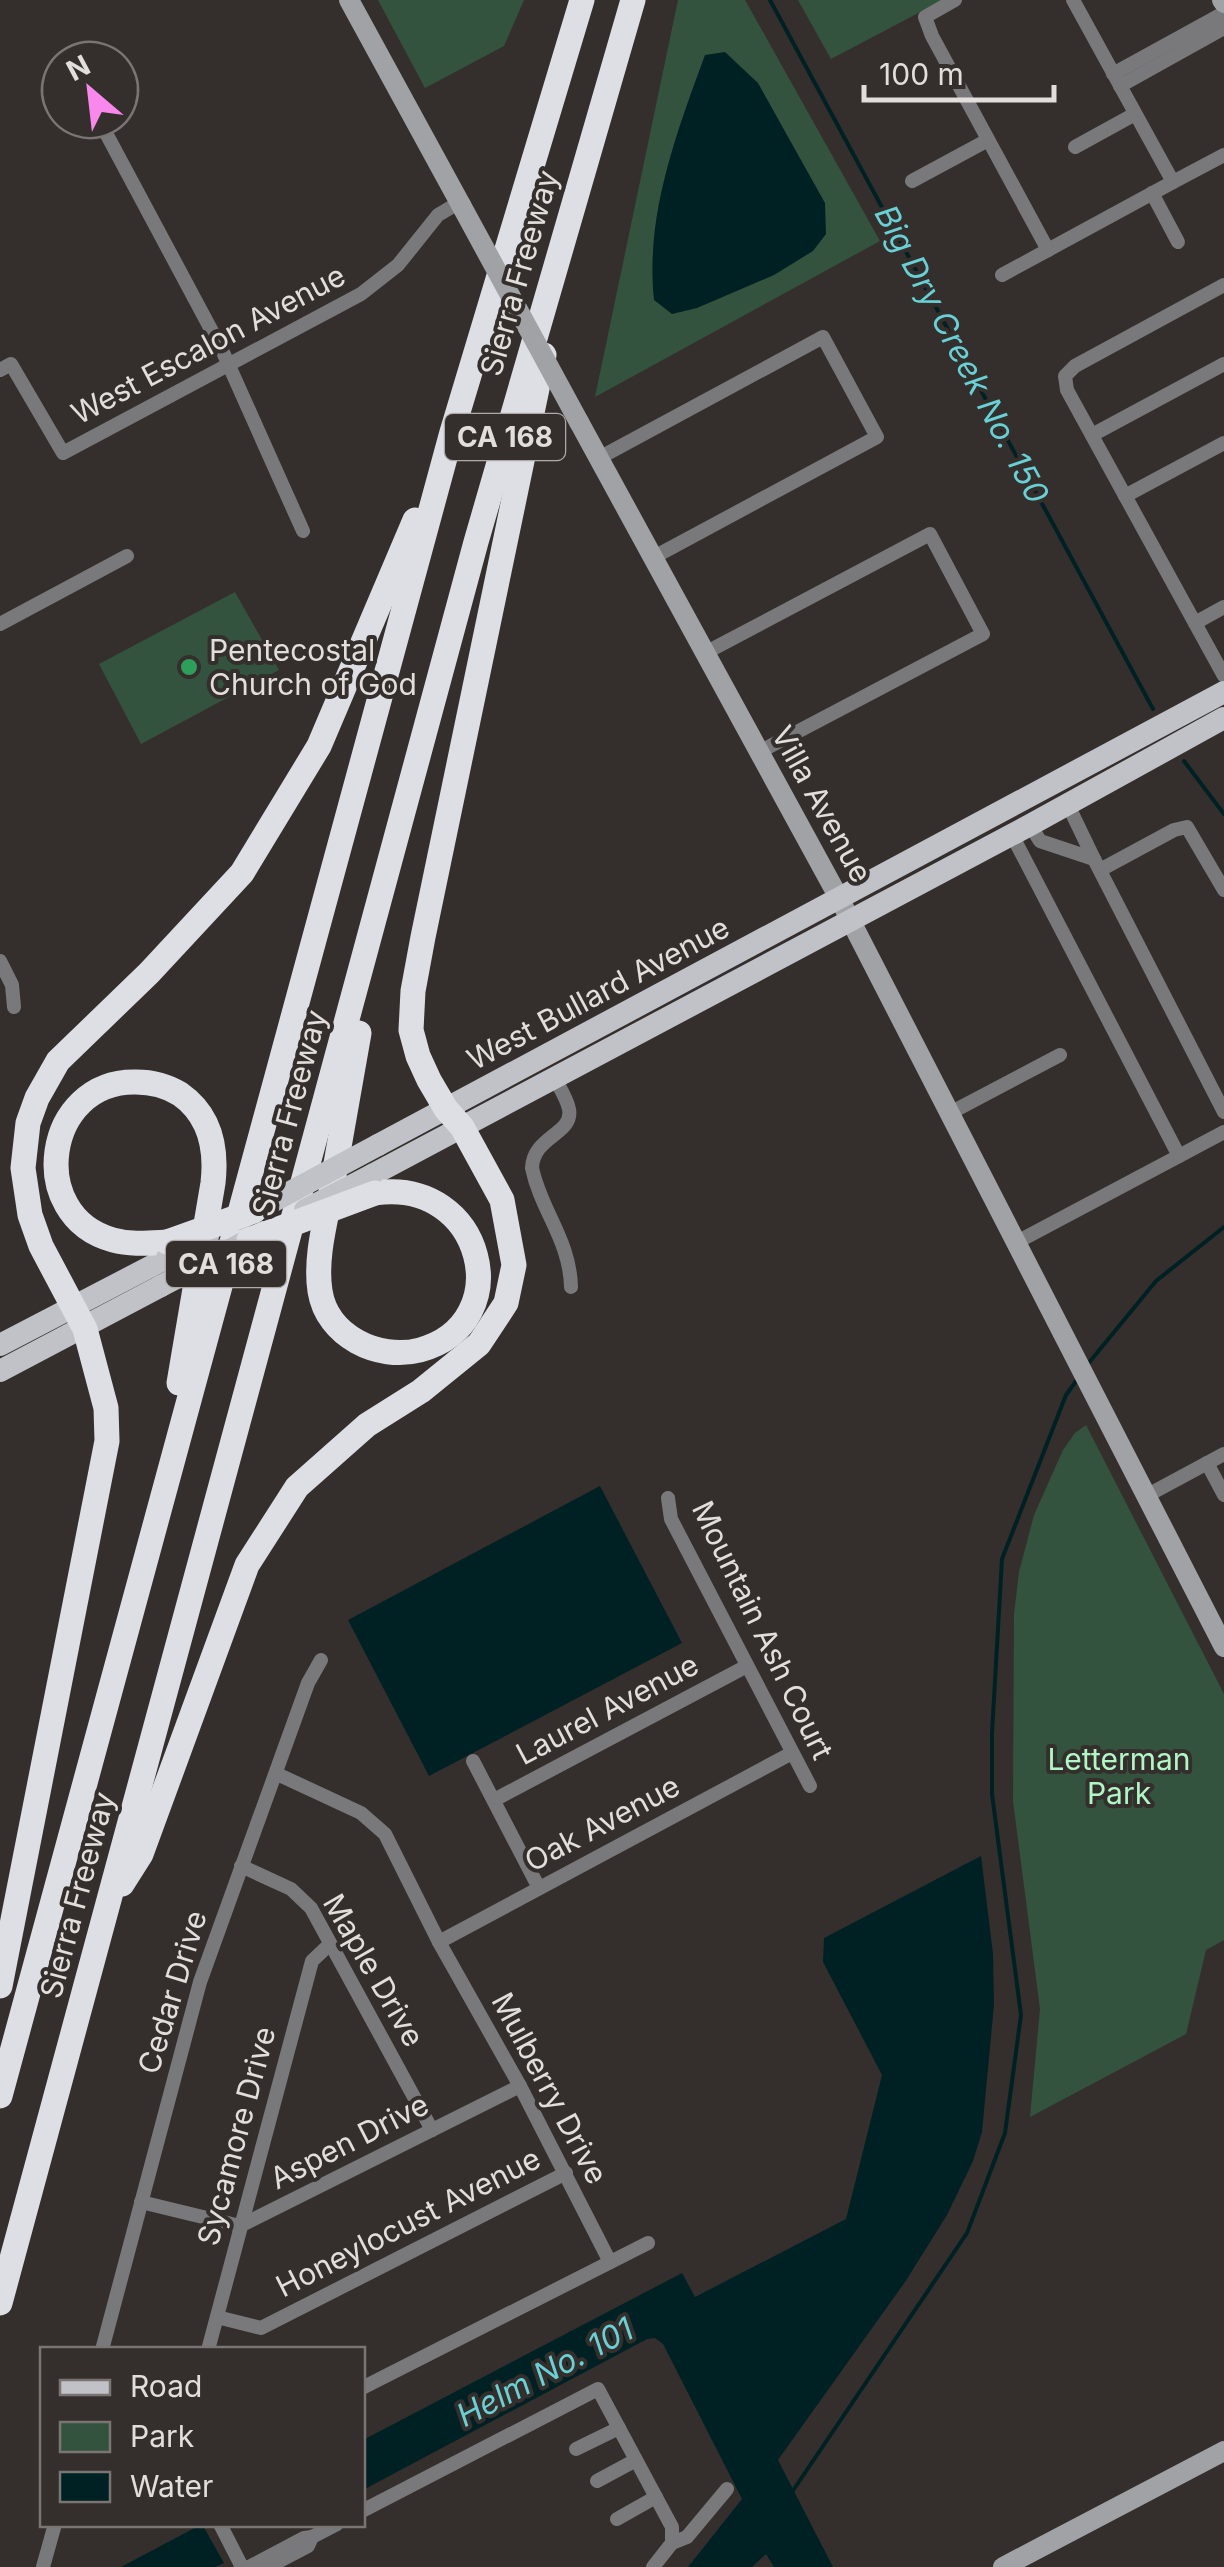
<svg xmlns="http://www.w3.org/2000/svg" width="1224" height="2567" viewBox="0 0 1224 2567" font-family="Inter,sans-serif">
  <rect width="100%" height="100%" fill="#342f2c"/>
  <g fill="#34533e">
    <polygon points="378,0 524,0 504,46 425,88"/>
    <polygon points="678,0 745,0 880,241 595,397"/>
    <polygon points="798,0 943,0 831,59"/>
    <polygon points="235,592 279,670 141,744 99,664"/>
    <polygon points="1086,1425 1224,1694 1224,1940 1206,1950 1186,2034 1030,2117 1040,2009 1013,1801 1014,1614 1019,1572 1034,1515 1063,1450 1075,1433"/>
  </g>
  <g fill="#002123">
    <path d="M725 52 758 83 825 203 826 234 813 251 774 275 697 308 672 314 654 300C645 216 676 134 705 55Z"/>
    <polygon points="600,1486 682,1643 429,1776 348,1620"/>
    <polygon points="981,1856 993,1954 994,2005 982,2132 973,2161 947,2215 905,2282 778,2460 833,2567 774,2567 766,2554 752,2567 688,2567 742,2499 663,2344 655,2338 647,2339 363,2490 363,2440 682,2273 695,2297 846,2219 882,2075 823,1962 824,1938"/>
    <polygon points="202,2524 224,2563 215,2567 121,2567"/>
  </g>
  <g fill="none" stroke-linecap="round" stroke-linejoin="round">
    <g stroke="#002123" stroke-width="4">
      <polyline points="770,0 1153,709"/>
      <polyline points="1184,761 1224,814"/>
      <polyline points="1087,1365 1156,1281 1224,1227"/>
      <polyline points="792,2492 967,2233 1005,2133 1021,2015 992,1794 992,1733 1002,1559 1066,1395 1079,1377"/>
    </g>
    <g stroke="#79797c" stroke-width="14">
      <polyline points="955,0 925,17 932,36 1048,250 1173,182 1073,0"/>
      <polyline points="1113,74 1224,13"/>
      <polyline points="1120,86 1224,28"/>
      <polyline points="99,120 222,350 303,531"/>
      <polyline points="1075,147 1135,114"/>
      <polyline points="912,181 988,140"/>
      <polyline points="1173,182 1224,155"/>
      <polyline points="1152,193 1178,242"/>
      <polyline points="1002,275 1048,250"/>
      <polyline points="1224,285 1075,366 1065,376 1067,390 1224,676"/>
      <polyline points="0,370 11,364 63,453 361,294 398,265 438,215 460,202"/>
      <polyline points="1092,435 1224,364"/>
      <polyline points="599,458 823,337 877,437 654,557"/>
      <polyline points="1125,496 1224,443"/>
      <polyline points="1195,623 1224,607"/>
      <polyline points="0,624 127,556"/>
      <polyline points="705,653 930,534 983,634 759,752"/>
      <polyline points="1030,825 1040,841 1094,859 1068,805"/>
      <polyline points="1011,833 1179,1156 1017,1242"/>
      <polyline points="1094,859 1224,1112"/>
      <polyline points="1100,870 1174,830 1187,827 1224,890"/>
      <polyline points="0,961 12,985 14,1007"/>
      <path d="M555 1079C560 1088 567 1099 569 1109 574 1134 533 1136 532 1168 541 1211 570 1240 571 1287"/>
      <polyline points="950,1113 1060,1055"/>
      <polyline points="1179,1156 1224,1132"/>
      <polyline points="1207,1463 1224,1495"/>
      <polyline points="1146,1496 1224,1454"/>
      <polyline points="668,1498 671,1519 810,1786"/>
      <polyline points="473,1761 539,1888"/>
      <polyline points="277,1774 361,1813 385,1834 439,1942 520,2086 610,2262"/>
      <polyline points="494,1800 747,1666"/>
      <polyline points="241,1866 291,1889 311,1908 432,2130"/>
      <polyline points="439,1942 792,1753"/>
      <polyline points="141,2202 240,2226 520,2086"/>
      <polyline points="217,2317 261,2328 566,2173"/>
      <polyline points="102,2350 200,1982 308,1683 321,1660"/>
      <polyline points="208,2350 312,1961 330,1944"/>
      <polyline points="362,2388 648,2243"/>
      <polyline points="576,2449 619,2428"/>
      <polyline points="597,2481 636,2460"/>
      <polyline points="362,2511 598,2389 672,2527 672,2543"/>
      <polyline points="617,2519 656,2497"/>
      <polyline points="220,2524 242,2567"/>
      <polyline points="312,2537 337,2524"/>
      <polyline points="43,2567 55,2524"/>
      <polyline points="249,2567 304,2538 312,2537 308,2546 268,2567"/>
      <polyline points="653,2567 672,2543 687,2537 727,2489"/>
    </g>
    <g stroke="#a1a2a6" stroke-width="20">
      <polyline points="349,0 461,205"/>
      <polyline points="1222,0 1224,3"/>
      <polyline points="579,422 839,898 1224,1647"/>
      <polyline points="1003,2567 1224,2451"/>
    </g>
    <g stroke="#c1c2c7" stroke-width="22">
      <polyline points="378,1145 1224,692"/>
      <polyline points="372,1175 1030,825 1224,718"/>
      <polyline points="0,1345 167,1258"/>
      <polyline points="0,1371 161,1286"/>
    </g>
    <g stroke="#dedee5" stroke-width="25">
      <path d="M359 1033C350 1086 340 1139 331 1192 325 1223 315 1259 320 1291 327 1336 378 1361 420 1350 519 1323 484 1177 375 1193"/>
      <path d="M167 1242C149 1243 131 1245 113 1240 25 1216 44 1080 136 1082 152 1082 167 1086 180 1094 210 1115 217 1148 213 1183L179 1383"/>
      <polyline points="122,1884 141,1854 247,1565 297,1487 367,1425 421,1391 479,1344 506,1303 514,1265 502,1200 462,1127 446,1109 429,1080 418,1056 411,1030 413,991 423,937 544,355"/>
      <polyline points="0,1986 107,1441 106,1408 85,1329 41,1246 30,1215 23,1168 28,1123 37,1098 58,1061 149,973 242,873 319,746 415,520"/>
      <polyline points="0,2096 452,432 582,0"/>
      <polyline points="0,2303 476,542 633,0"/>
    </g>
    <polyline stroke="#a1a2a6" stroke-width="20" points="461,205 579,422"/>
    <g stroke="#c1c2c7" stroke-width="22">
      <polyline points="305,1210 372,1175"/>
      <polyline points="240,1219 378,1145"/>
      <polyline points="167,1258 208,1236"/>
      <polyline points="161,1286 264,1232"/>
    </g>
    <g stroke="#dedee5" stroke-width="25">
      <polyline points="249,1240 375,1193"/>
      <polyline points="167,1242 254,1211"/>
    </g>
  </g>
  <circle fill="#2e9e5b" stroke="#342f2c" stroke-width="4" cx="189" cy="667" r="10"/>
  <g text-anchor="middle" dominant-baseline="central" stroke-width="8" stroke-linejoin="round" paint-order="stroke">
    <g fill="#342f2c" stroke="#aeaaa7" stroke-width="2.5">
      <rect x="445" y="414" width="120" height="46" rx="8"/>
      <rect x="166" y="1241" width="120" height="46" rx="8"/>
    </g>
    <g font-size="28" font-weight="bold" fill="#e2dedc">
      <text x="505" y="437">CA 168</text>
      <text x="226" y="1264">CA 168</text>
    </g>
    <g font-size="30" fill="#e2dedc" stroke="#342f2c">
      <text transform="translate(519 273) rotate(-74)">Sierra Freeway</text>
      <text transform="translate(208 344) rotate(-28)">West Escalon Avenue</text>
      <text transform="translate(822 804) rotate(61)">Villa Avenue</text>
      <text transform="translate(598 993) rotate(-28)">West Bullard Avenue</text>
      <text transform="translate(289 1113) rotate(-75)">Sierra Freeway</text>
      <text transform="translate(763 1630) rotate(64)">Mountain Ash Court</text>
      <text transform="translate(607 1709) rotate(-28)">Laurel Avenue</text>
      <text transform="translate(602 1823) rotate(-28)">Oak Avenue</text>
      <text transform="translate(77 1895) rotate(-75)">Sierra Freeway</text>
      <text transform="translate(374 1970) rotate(60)">Maple Drive</text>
      <text transform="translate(172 1992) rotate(-73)">Cedar Drive</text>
      <text transform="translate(550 2088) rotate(62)">Mulberry Drive</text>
      <text transform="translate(236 2136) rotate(-75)">Sycamore Drive</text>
      <text transform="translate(349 2141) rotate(-27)">Aspen Drive</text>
      <text transform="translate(408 2222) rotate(-27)">Honeylocust Avenue</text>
    </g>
    <g font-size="30" fill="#e2dedc" stroke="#342f2c" text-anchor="start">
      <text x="209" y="650">Pentecostal<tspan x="209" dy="34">Church of God</tspan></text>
    </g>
    <g font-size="30" fill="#b0f7c6" stroke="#342f2c">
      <text x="1119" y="1759">Letterman<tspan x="1119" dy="34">Park</tspan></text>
    </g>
    <g font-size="32" font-style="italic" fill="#68d1d6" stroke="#342f2c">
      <text transform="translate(962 354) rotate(62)">Big Dry Creek No. 150</text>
      <text transform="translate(545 2372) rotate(-28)">Helm No. 101</text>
    </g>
  </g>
  <rect x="40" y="2347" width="325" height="180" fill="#342f2c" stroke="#7a7572" stroke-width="2.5"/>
  <rect x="60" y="2380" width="50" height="15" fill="#c1c2c7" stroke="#7a7572" stroke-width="2.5"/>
  <text x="130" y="2397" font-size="30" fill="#e2dedc">Road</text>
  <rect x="60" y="2422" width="50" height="30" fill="#34533e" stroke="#7a7572" stroke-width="2.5"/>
  <text x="130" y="2447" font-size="30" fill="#e2dedc">Park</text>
  <rect x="60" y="2472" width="50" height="30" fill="#002123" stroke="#7a7572" stroke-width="2.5"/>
  <text x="130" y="2497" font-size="30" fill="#e2dedc">Water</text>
  <g transform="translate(90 90) rotate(332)"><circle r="48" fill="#342f2c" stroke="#7a7572" stroke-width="2.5"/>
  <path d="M0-8L18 38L0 25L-18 38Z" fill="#f888eb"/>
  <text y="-15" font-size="28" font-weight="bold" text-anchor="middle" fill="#e2dedc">N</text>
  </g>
  <path d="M864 85v15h190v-15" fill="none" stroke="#e2dedc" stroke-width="5"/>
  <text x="879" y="85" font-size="30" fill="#e2dedc" stroke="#342f2c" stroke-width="8" paint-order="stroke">100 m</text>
</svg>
